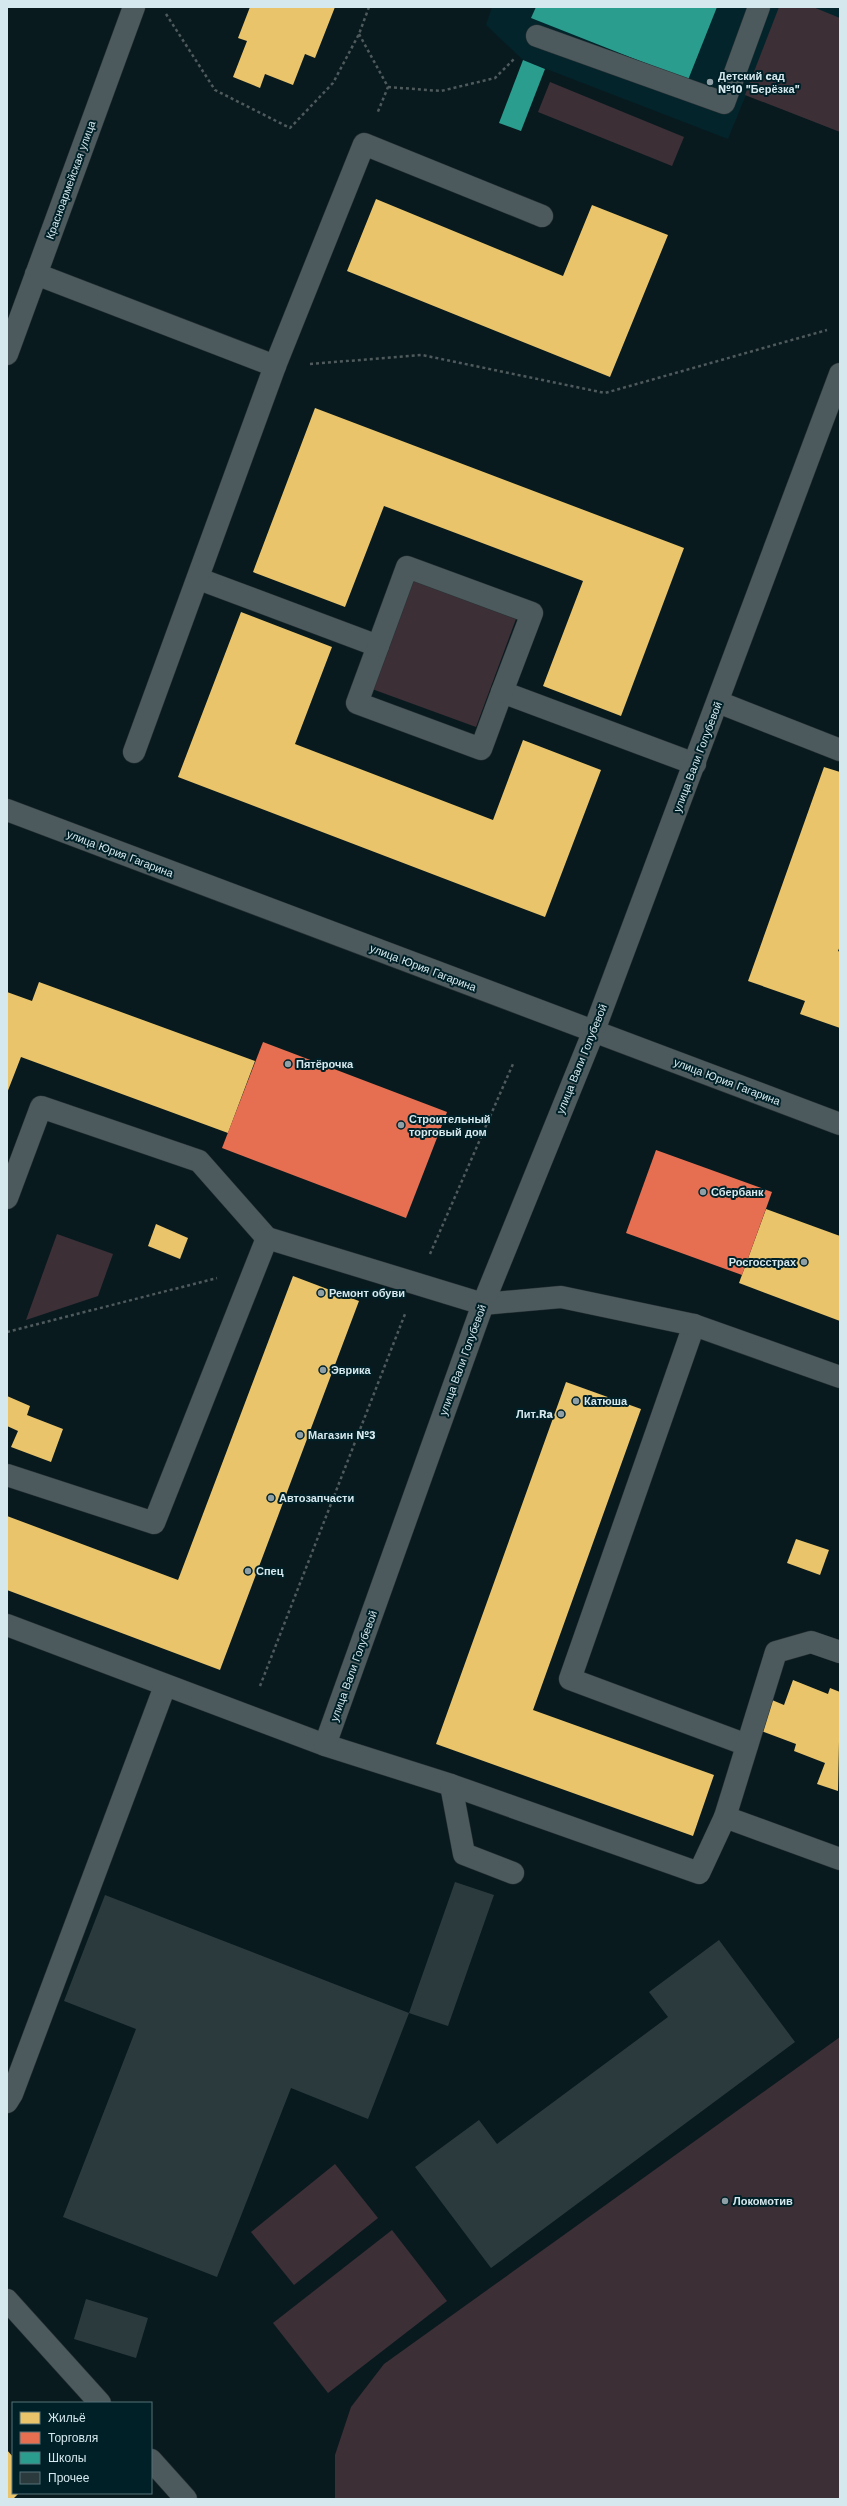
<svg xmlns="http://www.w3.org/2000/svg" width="847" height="2506" viewBox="0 0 847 2506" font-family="'Work Sans',sans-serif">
  <rect width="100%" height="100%" fill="#091a1f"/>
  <polygon fill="#03242b" points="492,7 840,7 840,132 746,95 728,139 523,60 486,25"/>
  <g fill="#3d2f36">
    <polygon points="779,7 813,7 840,18 840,132 745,95"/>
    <polygon points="550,82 684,137 672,166 538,112"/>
    <polygon points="412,580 516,619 476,727 372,689"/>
    <polygon points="57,1234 113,1254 98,1296 26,1320"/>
    <polygon points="840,2037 840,2499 335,2499 335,2455 351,2407 384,2364"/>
    <polygon points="335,2164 378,2218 294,2285 251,2232"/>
    <polygon points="392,2230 447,2301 328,2393 273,2323"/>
  </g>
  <g fill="#e9c46a">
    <polygon points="250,7 335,7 315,58 305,54 293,85 265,74 260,88 233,77 247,41 238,38"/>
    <polygon points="376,199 563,276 592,205 668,235 610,377 347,271"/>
    <polygon points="315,408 684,548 621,716 543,686 583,581 384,506 345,607 253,572"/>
    <polygon points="241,612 332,647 295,744 493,820 523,740 601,770 545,917 178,777"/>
    <polygon points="824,767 840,772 840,946 838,951 840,952 840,1028 800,1014 805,1001 748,981"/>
    <polygon points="39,982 255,1061 228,1133 21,1057 7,1093 7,992 32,1001"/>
    <polygon points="766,1209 840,1236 840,1321 739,1283"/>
    <polygon points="156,1224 188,1238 180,1259 148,1246"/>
    <polygon points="293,1276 359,1301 220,1670 7,1590 7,1516 178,1580"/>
    <polygon points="566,1382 641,1409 533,1710 714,1775 693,1836 436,1744"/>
    <polygon points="7,1396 30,1406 27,1415 63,1429 51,1462 11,1447 18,1431 7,1426"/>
    <polygon points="796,1539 829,1550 820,1575 787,1563"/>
    <polygon points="793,1680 828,1694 830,1688 840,1692 838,1791 817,1784 825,1763 794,1751 796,1744 761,1731 772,1700 784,1705"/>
    <polygon points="7,2450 13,2457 13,2493 19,2493 13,2499 7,2499"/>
  </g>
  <g fill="#e76f51">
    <polygon points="263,1042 447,1112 406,1218 222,1148"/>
    <polygon points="656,1150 772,1192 742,1275 626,1233"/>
  </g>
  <g fill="#2a9d8f">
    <polygon points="536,7 717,7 688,80 531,18"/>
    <polygon points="523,60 545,69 521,131 499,123"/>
  </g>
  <g fill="#2b3a3d">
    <polygon points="455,1882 494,1895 448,2026 409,2013 368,2119 291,2088 217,2277 63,2217 136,2029 64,2001 105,1895 409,2013"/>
    <polygon points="719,1940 795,2042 491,2268 415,2167 479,2120 497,2144 668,2017 649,1992"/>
    <polygon points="86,2299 148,2318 136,2358 74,2339"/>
  </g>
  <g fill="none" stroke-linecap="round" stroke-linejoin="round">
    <defs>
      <g id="lane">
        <polyline points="537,36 724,103 759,7"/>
        <polyline points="36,274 275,366"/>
        <polyline points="199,579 378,646 357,703 481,749 502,692 695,764"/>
        <polyline points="378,646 407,567 532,613 502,692"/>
        <polyline points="718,702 840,750"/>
        <polyline points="134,752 275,366 364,144 542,216"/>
        <polyline points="7,1198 41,1107 199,1161 267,1238"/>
        <polyline points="694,1325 570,1679 747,1745"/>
        <polyline points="7,1475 154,1523 267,1238 483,1304 561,1297 694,1325 840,1377"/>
        <polyline points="7,1625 325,1745 451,1785 699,1873 725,1817 840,1859"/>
        <polyline points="451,1785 464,1854 513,1873"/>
        <polyline points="725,1817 776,1652 811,1642 840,1652"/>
        <polyline points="7,2102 12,2094 165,1686"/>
      </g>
      <g id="street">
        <polyline points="7,354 134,7"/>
        <polyline points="325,1745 483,1304 593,1033"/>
        <polyline points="7,2300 100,2403"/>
        <polyline points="151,2460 186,2499"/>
      </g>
      <g id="secondary">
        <polyline points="7,810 840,1124"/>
        <polyline points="593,1033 840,374"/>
      </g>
    </defs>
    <use href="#lane" stroke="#283336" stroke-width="23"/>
    <use href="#street" stroke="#283336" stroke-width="23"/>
    <use href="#secondary" stroke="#283336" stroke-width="23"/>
    <g stroke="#4e5a5c" stroke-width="2.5" stroke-dasharray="3 3" stroke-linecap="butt">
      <polyline points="166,14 215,90 290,128 333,83 359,34 369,7"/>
      <polyline points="359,34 388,87 377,114"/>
      <polyline points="388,87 441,91 495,78 515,58"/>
      <polyline points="310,364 422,355 605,393 827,330"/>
      <polyline points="430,1254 513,1064"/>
      <polyline points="7,1332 217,1278"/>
      <polyline points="260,1686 405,1314"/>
    </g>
    <use href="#lane" stroke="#4d5a5d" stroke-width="22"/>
    <use href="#street" stroke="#4d5a5d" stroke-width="22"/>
    <use href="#secondary" stroke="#4d5a5d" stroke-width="22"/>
  </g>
  <g fill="#8ea0a5" stroke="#002028" stroke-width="1.5">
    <circle cx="710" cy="82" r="4"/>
    <circle cx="288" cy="1064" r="4"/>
    <circle cx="401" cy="1125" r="4"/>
    <circle cx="703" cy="1192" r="4"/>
    <circle cx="804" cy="1262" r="4"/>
    <circle cx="321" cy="1293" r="4"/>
    <circle cx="323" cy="1370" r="4"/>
    <circle cx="576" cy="1401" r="4"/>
    <circle cx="561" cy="1414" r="4"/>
    <circle cx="300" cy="1435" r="4"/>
    <circle cx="271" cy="1498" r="4"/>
    <circle cx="248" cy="1571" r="4"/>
    <circle cx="725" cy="2201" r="4"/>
  </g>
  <g text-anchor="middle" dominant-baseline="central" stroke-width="4" stroke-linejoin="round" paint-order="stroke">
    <g font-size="11" font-weight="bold" fill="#d5e8ed" stroke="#002028" text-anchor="start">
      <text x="718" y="76">Детский cад<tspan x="718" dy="13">№10 "Берёзка"</tspan></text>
      <text x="296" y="1064">Пятёрочка</text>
      <text x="409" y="1119">Строительный<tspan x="409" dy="13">торговый дом</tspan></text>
      <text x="711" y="1192">Сбербанк</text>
      <text x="796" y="1262" text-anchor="end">Росгосстрах</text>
      <text x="329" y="1293">Ремонт обуви</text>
      <text x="331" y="1370">Эврика</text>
      <text x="584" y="1401">Катюша</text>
      <text x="553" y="1414" text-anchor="end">Лит.Ra</text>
      <text x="308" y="1435">Магазин №3</text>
      <text x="279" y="1498">Автозапчасти</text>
      <text x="256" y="1571">Спец</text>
      <text x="733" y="2201">Локомотив</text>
    </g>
    <g font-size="11" fill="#d5e8ed" stroke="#002028">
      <text transform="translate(71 180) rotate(-70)">Красноармейская улица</text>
      <text transform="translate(698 757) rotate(-69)">улица Вали Голубевой</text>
      <text transform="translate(120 854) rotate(21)">улица Юрия Гагарина</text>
      <text transform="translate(423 968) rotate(21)">улица Юрия Гагарина</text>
      <text transform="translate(582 1059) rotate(-68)">улица Вали Голубевой</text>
      <text transform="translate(727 1082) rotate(21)">улица Юрия Гагарина</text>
      <text transform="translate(463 1360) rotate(-70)">улица Вали Голубевой</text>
      <text transform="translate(354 1666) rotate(-70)">улица Вали Голубевой</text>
    </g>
  </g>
  <rect width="847" height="2506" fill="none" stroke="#d5e8ed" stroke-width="16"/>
  <rect x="12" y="2402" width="140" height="92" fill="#002028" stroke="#557077"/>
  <rect x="20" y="2412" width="20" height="12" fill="#e9c46a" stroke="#557077"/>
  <text x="48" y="2422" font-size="12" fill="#d5e8ed">Жильё</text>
  <rect x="20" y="2432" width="20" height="12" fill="#e76f51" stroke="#557077"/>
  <text x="48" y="2442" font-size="12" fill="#d5e8ed">Торговля</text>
  <rect x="20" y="2452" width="20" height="12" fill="#2a9d8f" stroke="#557077"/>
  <text x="48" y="2462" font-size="12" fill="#d5e8ed">Школы</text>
  <rect x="20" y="2472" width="20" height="12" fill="#2b3a3d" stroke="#557077"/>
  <text x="48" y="2482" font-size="12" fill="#d5e8ed">Прочее</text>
</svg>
